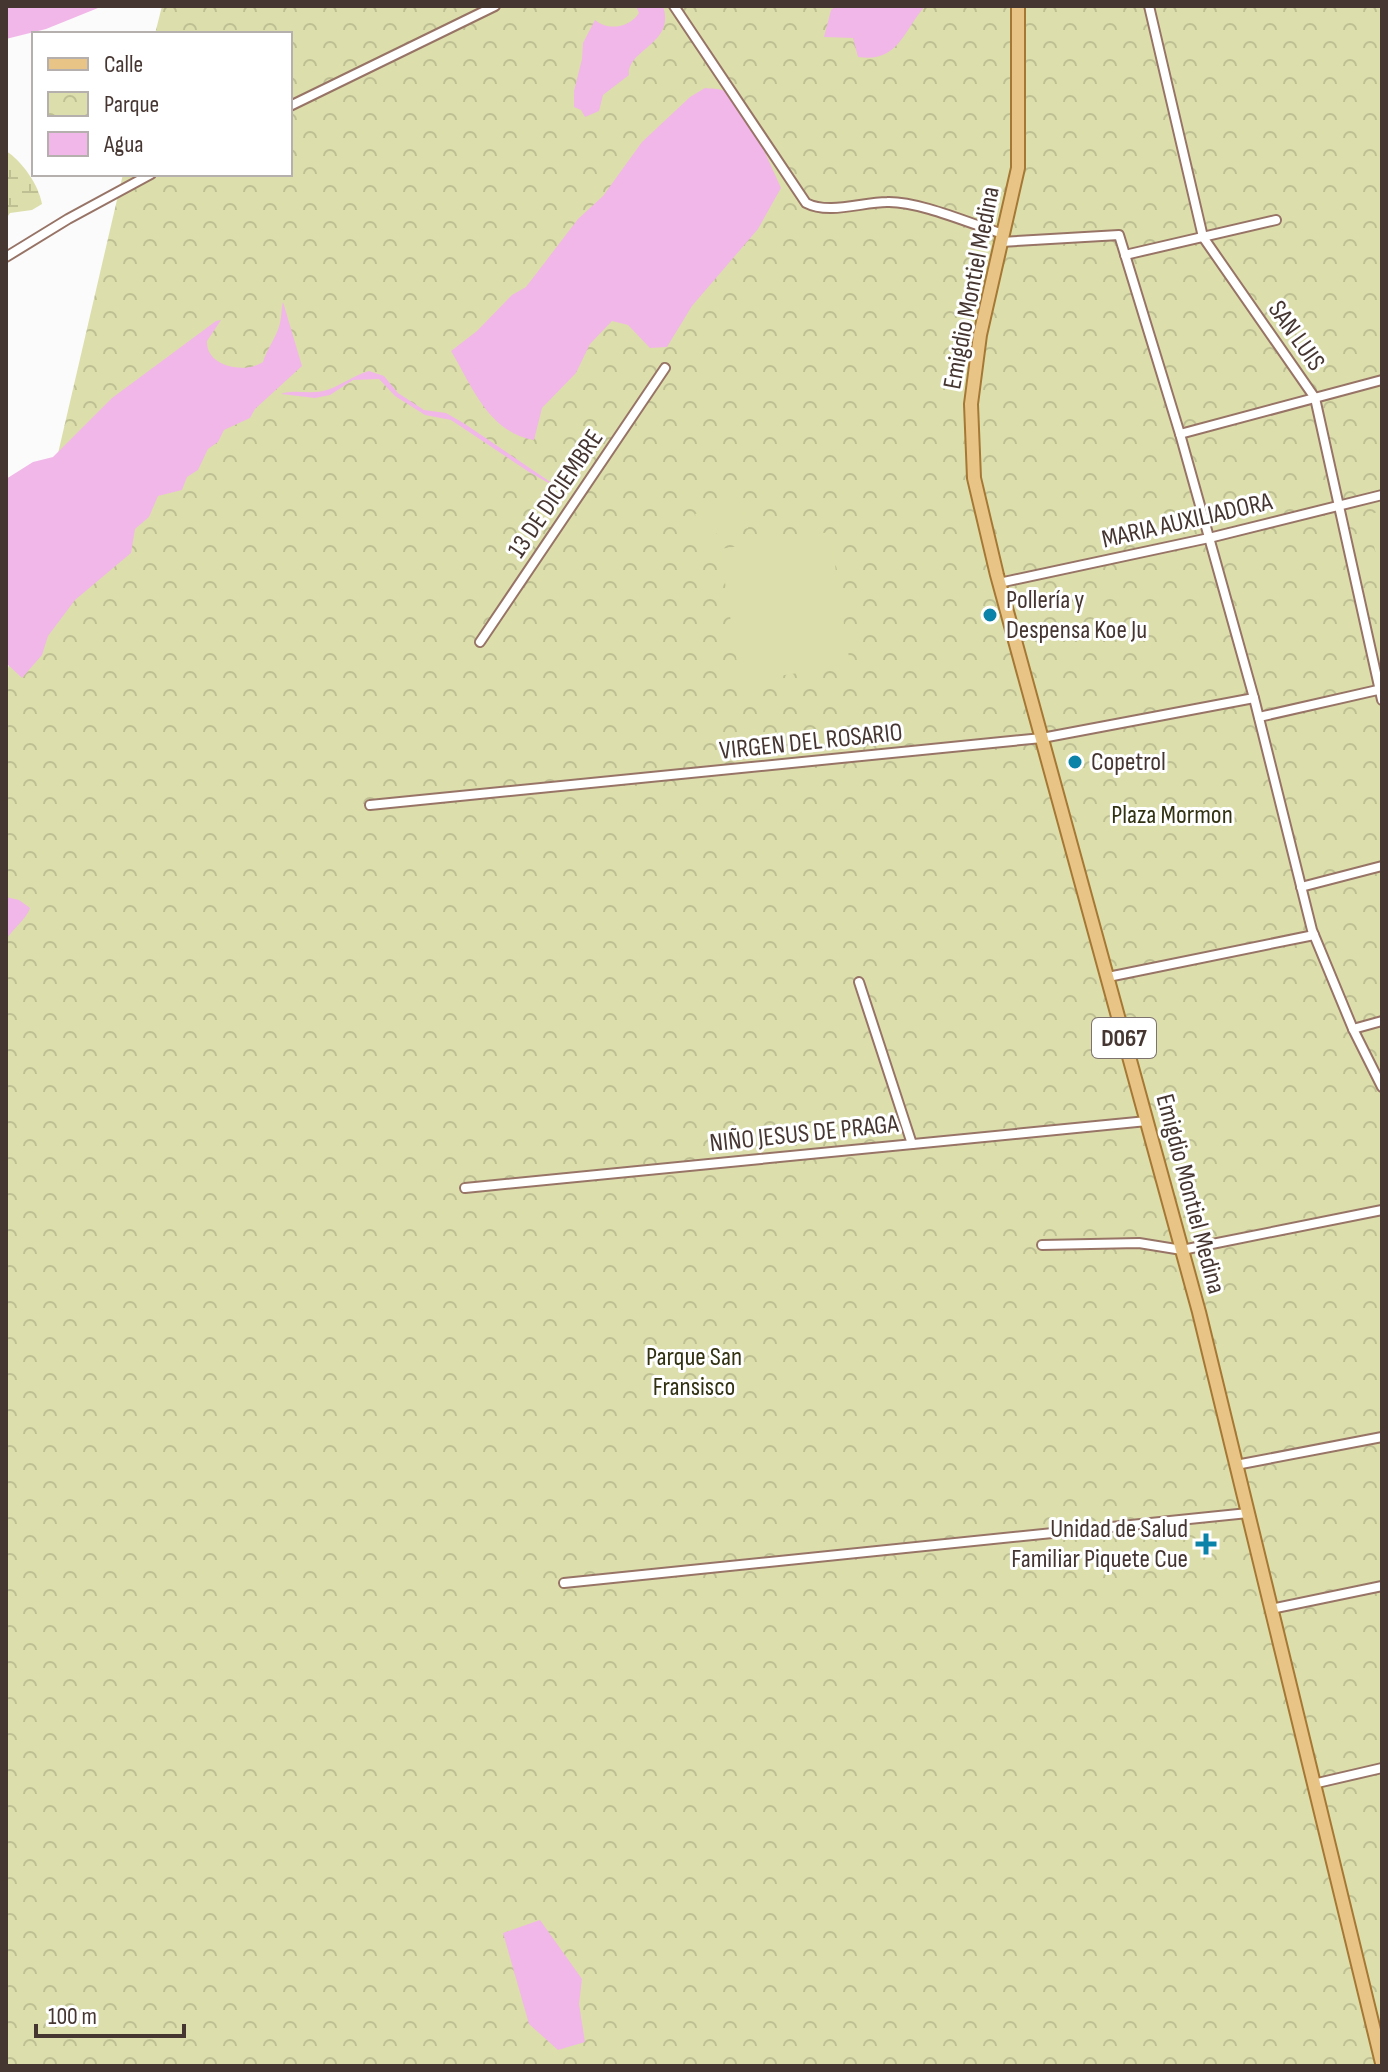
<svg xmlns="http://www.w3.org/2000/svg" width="1388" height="2072" viewBox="0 0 1388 2072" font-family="'Sofia Sans Condensed',sans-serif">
  <defs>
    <pattern id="wetland-marsh" width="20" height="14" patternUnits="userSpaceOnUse" patternTransform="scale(2)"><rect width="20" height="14" fill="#dcdfab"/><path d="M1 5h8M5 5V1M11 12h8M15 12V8" fill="none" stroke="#bec094"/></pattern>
    <pattern id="park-crowns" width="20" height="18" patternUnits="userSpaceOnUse" patternTransform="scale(2)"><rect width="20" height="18" fill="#dcdfab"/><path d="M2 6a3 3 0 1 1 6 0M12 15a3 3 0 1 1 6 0" fill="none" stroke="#bec094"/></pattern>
  </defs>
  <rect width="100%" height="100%" fill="#fbfbfb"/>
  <path fill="url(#wetland-marsh)" d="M6 151C22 161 39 185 42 204L32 210 10 213 6 219Z"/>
  <polygon fill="url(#park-crowns)" points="162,6 1382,6 1382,2066 6,2066 6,677 123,174 290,174 290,34 155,34"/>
  <g fill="#dcdfab">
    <polygon points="744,505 748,528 699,537 695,514"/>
    <polygon points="1382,511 1382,581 1367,515"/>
    <polygon points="830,532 850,665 740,682 720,549"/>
  </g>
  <g fill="#f1b7e8">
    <polygon points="6,6 103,6 46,29 6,39"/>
    <path d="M636 6H663C676 44 627 49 629 75L603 95 599 111 585 117 581 110 574 107V91L582 59 583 43 595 20C608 31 629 28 639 13Z"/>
    <path d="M836 6H925C903 32 898 63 858 57L853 38 824 37 831 10Z"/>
    <path d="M705 88C711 89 719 88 724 91 744 101 771 166 781 188L758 229 692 306 667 347 650 348 628 325 612 321 590 344 576 373 542 408 534 440C489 433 472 386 451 351L477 331 512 295 526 287 578 219 603 196 642 142 690 97Z"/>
    <path d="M283 302 302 366 255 409 250 418 224 430 218 442 208 449 198 470 187 477 182 490 158 496 149 517 135 529 131 553 75 600 48 636 42 655 22 678 6 663V479L33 462 53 457 112 398 216 321 221 320 207 341C206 367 245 374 263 362 267 348 277 337 280 323 282 315 281 309 283 302Z"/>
    <path d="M369 371 384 376 398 393 424 410 446 413 465 424 568 494 529 472 451 420 425 415 395 396 379 379 353 380 330 395 315 398 281 394C294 389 312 395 327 390 342 385 354 375 369 371Z"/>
    <path d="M6 897 19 900 30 908C27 919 12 929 6 940Z"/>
    <polygon points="540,1920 582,1979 579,2004 585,2042 558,2050 529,2024 503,1933"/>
  </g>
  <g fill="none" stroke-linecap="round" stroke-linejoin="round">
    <defs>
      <g id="street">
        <path d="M674 6 806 203C829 215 862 202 887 202 919 201 971 224 1003 234"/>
        <polyline points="1149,6 1203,237 1315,398 1382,700"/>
        <polyline points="290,106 495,6"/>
        <polyline points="1001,242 1119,235 1180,434 1254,698 1312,930 1353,1029 1382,1087"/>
        <polyline points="1125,255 1276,220"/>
        <polyline points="6,257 68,219 151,174"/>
        <polyline points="1180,434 1382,380"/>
        <polyline points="999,583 1209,538 1382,495"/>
        <polyline points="480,642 665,368"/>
        <polyline points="1259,717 1382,689"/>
        <polyline points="370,805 1042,738 1254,698"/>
        <polyline points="1301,887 1382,866"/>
        <polyline points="1108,977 1314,935"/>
        <polyline points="859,982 912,1144"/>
        <polyline points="1353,1029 1382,1021"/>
        <polyline points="465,1188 1147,1121"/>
        <polyline points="1042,1245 1139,1243 1182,1250 1382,1210"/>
        <polyline points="1236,1465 1382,1437"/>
        <polyline points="564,1583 1248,1513"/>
        <polyline points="1271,1609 1382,1586"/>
        <polyline points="1313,1784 1382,1768"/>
      </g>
      <polyline id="primary" points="1018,6 1018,168 980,335 971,404 974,478 997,575 1199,1312 1382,2063"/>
    </defs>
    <use href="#street" stroke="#987467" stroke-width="12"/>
    <use href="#primary" stroke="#a67835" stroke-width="16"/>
    <use href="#street" stroke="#fff" stroke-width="8"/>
    <use href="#primary" stroke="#e9c487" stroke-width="12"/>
  </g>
  <g fill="#0b83a9" stroke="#fff" stroke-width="3">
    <circle cx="990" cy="615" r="8"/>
    <circle cx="1075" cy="762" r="8"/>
    <path d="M1202 1532h8v8h8v8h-8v8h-8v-8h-8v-8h8z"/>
  </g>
  <g text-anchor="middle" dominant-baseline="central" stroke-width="6" stroke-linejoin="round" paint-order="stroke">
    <rect fill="#fff" stroke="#7e726f" stroke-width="2" x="1092" y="1018" width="64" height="40" rx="6"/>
    <g font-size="24" font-weight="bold" fill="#463631">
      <text x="1124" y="1038">D067</text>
    </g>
    <g font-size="26" fill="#463631" stroke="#fff">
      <text transform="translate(972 288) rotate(-79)">Emigdio Montiel Medina</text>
      <text transform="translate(1296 336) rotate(55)">SAN LUIS</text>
      <text transform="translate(556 494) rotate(-56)">13 DE DICIEMBRE</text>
      <text transform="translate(1187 521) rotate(-13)">MARIA AUXILIADORA</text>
      <text transform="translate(811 742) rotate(-6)">VIRGEN DEL ROSARIO</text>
      <text transform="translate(804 1134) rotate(-6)">NIÑO JESUS DE PRAGA</text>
      <text transform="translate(1190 1194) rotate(75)">Emigdio Montiel Medina</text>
    </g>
    <g font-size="26" fill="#463631" stroke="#fff" text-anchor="start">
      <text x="1006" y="600">Pollería y<tspan x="1006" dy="30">Despensa Koe Ju</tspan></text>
      <text x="1091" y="762">Copetrol</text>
      <text x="1188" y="1529" text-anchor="end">Unidad de Salud<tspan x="1188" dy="30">Familiar Piquete Cue</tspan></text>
    </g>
    <g font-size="26" fill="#323213" stroke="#fff">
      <text x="1172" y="815">Plaza Mormon</text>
      <text x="694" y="1357">Parque San<tspan x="694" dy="30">Fransisco</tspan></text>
    </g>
  </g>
  <rect width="1388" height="2072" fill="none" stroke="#463631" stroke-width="16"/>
  <rect x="32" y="32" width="260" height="144" fill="#ffffff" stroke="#b5afad" stroke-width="2"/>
  <rect x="48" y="58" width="40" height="12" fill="#e9c487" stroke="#b5afad" stroke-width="2"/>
  <text x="104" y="72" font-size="24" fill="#463631">Calle</text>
  <rect x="48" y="92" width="40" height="24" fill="url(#park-crowns)" stroke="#b5afad" stroke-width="2"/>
  <text x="104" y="112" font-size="24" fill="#463631">Parque</text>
  <rect x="48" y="132" width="40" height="24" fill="#f1b7e8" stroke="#b5afad" stroke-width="2"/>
  <text x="104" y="152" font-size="24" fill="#463631">Agua</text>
  <path d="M36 2024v12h148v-12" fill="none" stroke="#463631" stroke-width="4"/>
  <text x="48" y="2024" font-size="24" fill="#463631" stroke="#ffffff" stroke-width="6" paint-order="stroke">100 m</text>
</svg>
